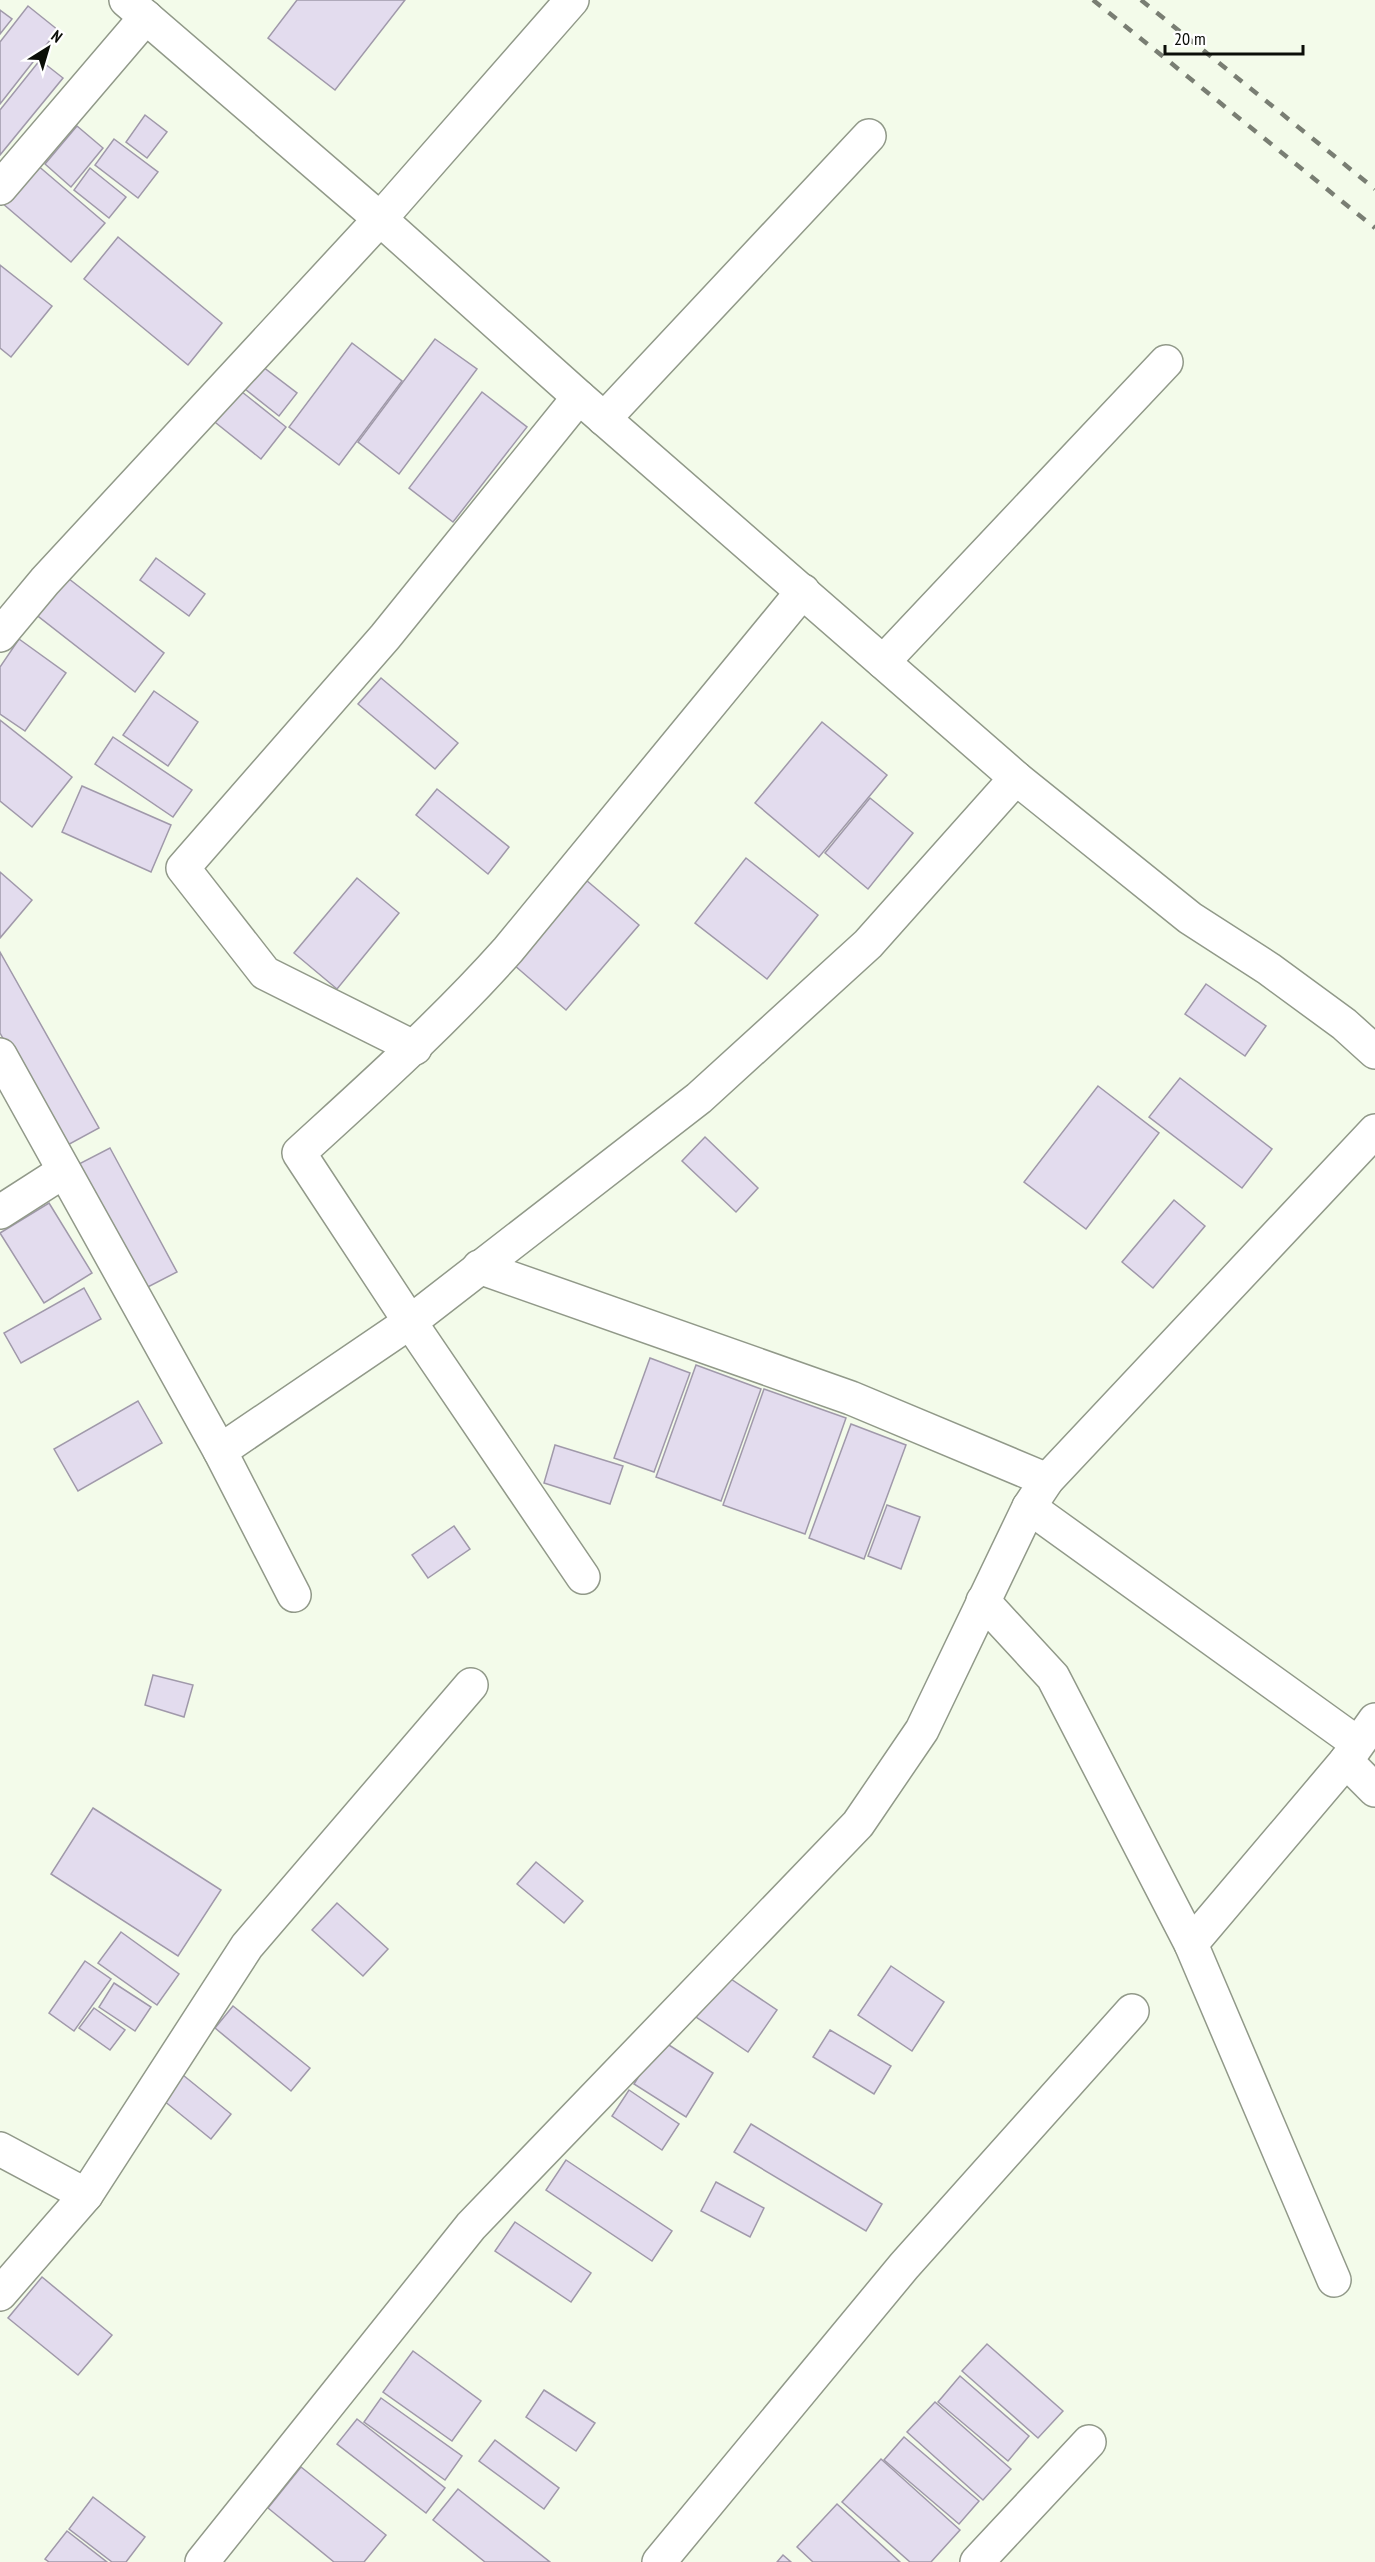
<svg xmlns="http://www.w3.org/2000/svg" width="1375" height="2562" viewBox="0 0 1375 2562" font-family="'PT Sans Narrow',sans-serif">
  <rect width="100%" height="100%" fill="#f3fbea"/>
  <g fill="#e3dcee" stroke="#a099aa" stroke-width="1.5">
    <polygon points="297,0 405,0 335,90 268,38"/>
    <polygon points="28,6 58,30 0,104 0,42"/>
    <polygon points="0,10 12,19 0,34"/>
    <polygon points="40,60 63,78 0,155 0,110"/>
    <polygon points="145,115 167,132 147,158 126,142"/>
    <polygon points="77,126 103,148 71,187 45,164"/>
    <polygon points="114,139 158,172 138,198 95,165"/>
    <polygon points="36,164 105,223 71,262 2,203"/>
    <polygon points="90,168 126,197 109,218 74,190"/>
    <polygon points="118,237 222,323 188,365 84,279"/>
    <polygon points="0,265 52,306 11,357 0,348"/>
    <polygon points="435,339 477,369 399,474 358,442"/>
    <polygon points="352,343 402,381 339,465 289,427"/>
    <polygon points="254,360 297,393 279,416 236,382"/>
    <polygon points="232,384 286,427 261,459 206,415"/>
    <polygon points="482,392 527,427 453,522 409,488"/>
    <polygon points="156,558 205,594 189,616 140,580"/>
    <polygon points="64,575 164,653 135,692 34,613"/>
    <polygon points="19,639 66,673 25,731 0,714 0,667"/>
    <polygon points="381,678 458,743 435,769 358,704"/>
    <polygon points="154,691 198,722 168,766 123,735"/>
    <polygon points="0,720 72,777 32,827 0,801"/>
    <polygon points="822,722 887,775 819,857 755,803"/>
    <polygon points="113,737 192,790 173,817 95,764"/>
    <polygon points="82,786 171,825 151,872 62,832"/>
    <polygon points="437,789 509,847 488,874 416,815"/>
    <polygon points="870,798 913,833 868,889 825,853"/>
    <polygon points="746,858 818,915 767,979 695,923"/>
    <polygon points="0,872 32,900 0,938"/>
    <polygon points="357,878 399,913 337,989 294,953"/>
    <polygon points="586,880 639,925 566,1010 514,965"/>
    <polygon points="0,952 99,1128 64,1147 0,1033"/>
    <polygon points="1206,984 1266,1026 1245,1056 1185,1014"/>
    <polygon points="1180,1078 1272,1149 1242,1188 1149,1117"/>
    <polygon points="1098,1086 1159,1133 1086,1229 1024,1182"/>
    <polygon points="705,1137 758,1188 736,1212 682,1161"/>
    <polygon points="110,1148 177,1272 144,1289 77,1165"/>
    <polygon points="1174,1200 1205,1226 1153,1288 1122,1262"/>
    <polygon points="49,1203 92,1273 44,1303 0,1233"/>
    <polygon points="84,1288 101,1319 21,1363 4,1333"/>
    <polygon points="650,1358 690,1373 654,1472 614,1458"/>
    <polygon points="696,1365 761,1389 721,1501 656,1477"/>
    <polygon points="764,1389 846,1418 805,1534 723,1505"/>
    <polygon points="138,1401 162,1443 78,1491 54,1449"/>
    <polygon points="851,1424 906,1445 864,1559 809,1538"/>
    <polygon points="555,1445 623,1466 610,1504 544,1483"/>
    <polygon points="887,1505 920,1517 901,1569 868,1556"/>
    <polygon points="454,1526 470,1549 428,1578 412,1555"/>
    <polygon points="153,1675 193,1685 184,1717 145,1705"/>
    <polygon points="93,1808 221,1890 178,1956 51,1874"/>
    <polygon points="536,1862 583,1901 564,1923 517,1884"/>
    <polygon points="337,1903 388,1949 363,1976 312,1930"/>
    <polygon points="121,1932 179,1974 157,2005 98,1963"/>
    <polygon points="85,1961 111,1979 74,2031 49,2013"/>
    <polygon points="891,1966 944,2002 912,2051 858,2015"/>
    <polygon points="725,1975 777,2010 748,2052 696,2017"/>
    <polygon points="114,1983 151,2007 135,2031 99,2007"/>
    <polygon points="233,2006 310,2068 291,2091 215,2028"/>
    <polygon points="94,2008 125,2030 110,2050 79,2028"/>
    <polygon points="830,2030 891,2066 874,2094 813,2057"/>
    <polygon points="661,2040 713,2073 686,2117 634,2084"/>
    <polygon points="178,2071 231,2114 211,2139 158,2096"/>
    <polygon points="629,2090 679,2124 662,2150 612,2116"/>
    <polygon points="751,2124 882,2204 866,2231 734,2152"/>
    <polygon points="566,2160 672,2231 652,2261 546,2190"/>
    <polygon points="716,2182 764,2208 750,2237 701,2211"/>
    <polygon points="515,2222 591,2273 571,2302 495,2251"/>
    <polygon points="42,2277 112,2335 78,2375 8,2318"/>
    <polygon points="987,2344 1063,2411 1038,2438 962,2371"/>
    <polygon points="413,2351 481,2401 452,2441 383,2392"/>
    <polygon points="960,2376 1029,2436 1008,2461 938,2402"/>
    <polygon points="544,2390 595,2423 576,2451 526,2417"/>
    <polygon points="381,2398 462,2456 445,2480 364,2422"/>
    <polygon points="935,2402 1011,2469 983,2500 907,2432"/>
    <polygon points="357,2419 445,2488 426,2513 337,2444"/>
    <polygon points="904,2437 979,2501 959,2524 884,2460"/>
    <polygon points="495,2440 559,2488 544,2509 479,2461"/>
    <polygon points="881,2459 960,2530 931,2562 910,2562 842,2502"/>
    <polygon points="301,2467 386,2535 364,2562 334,2562 268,2508"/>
    <polygon points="458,2489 550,2562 485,2562 433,2520"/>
    <polygon points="93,2497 145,2537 126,2562 112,2562 69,2529"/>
    <polygon points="837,2504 900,2562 813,2562 797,2547"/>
    <polygon points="67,2531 107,2562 49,2562 45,2559"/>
    <polygon points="783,2555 791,2562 777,2562"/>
  </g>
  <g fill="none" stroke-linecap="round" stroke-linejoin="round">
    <defs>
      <g id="street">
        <polyline points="126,0 380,219 579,397 1016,778 1190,918 1269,969 1344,1024 1375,1052"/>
        <polyline points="0,188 146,17"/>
        <polyline points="604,419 869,136"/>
        <polyline points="0,635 45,581 380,219 572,0"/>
        <polyline points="883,662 1166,362"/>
        <polyline points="415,1048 265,973 183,868 385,637 579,397"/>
        <polyline points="0,1055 220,1451 294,1595"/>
        <polyline points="0,1212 64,1171"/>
        <polyline points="479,1267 851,1398 1047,1480"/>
        <polyline points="220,1451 410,1322 699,1098 868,944 1016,778"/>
        <polyline points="1029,1507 1357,1743"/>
        <path d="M583 1577 410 1322 299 1153C371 1087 443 1023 508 950L803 591"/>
        <polyline points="983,1601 1053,1677 1191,1944 1334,2280"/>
        <polyline points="1346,1761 1375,1790"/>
        <polyline points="1191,1944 1346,1761 1375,1720"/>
        <polyline points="0,2149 86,2195"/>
        <polyline points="0,2294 86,2195 247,1946 471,1685"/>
        <polyline points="202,2562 471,2226 858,1824 922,1730 1029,1507 1047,1480 1375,1131"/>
        <polyline points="659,2562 904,2266 1132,2011"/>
        <polyline points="977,2562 1089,2442"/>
      </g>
    </defs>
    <use href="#street" stroke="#919989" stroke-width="36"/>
    <use href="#street" stroke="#fff" stroke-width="33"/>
    <g stroke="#797e73" stroke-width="4.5" stroke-dasharray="10 10" stroke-linecap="butt">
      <polyline points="1093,0 1375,228"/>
      <polyline points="1141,0 1375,189"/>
    </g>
  </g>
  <g transform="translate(48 48) rotate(37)" stroke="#ffffff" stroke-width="4.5" paint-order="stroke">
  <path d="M0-4.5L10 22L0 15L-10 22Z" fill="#0b0e08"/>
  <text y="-9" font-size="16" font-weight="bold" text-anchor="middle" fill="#0b0e08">N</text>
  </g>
  <path d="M1165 45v9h138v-9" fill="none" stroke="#0b0e08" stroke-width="3"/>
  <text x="1174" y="45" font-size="18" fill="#0b0e08" stroke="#ffffff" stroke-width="4.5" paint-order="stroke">20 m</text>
</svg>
